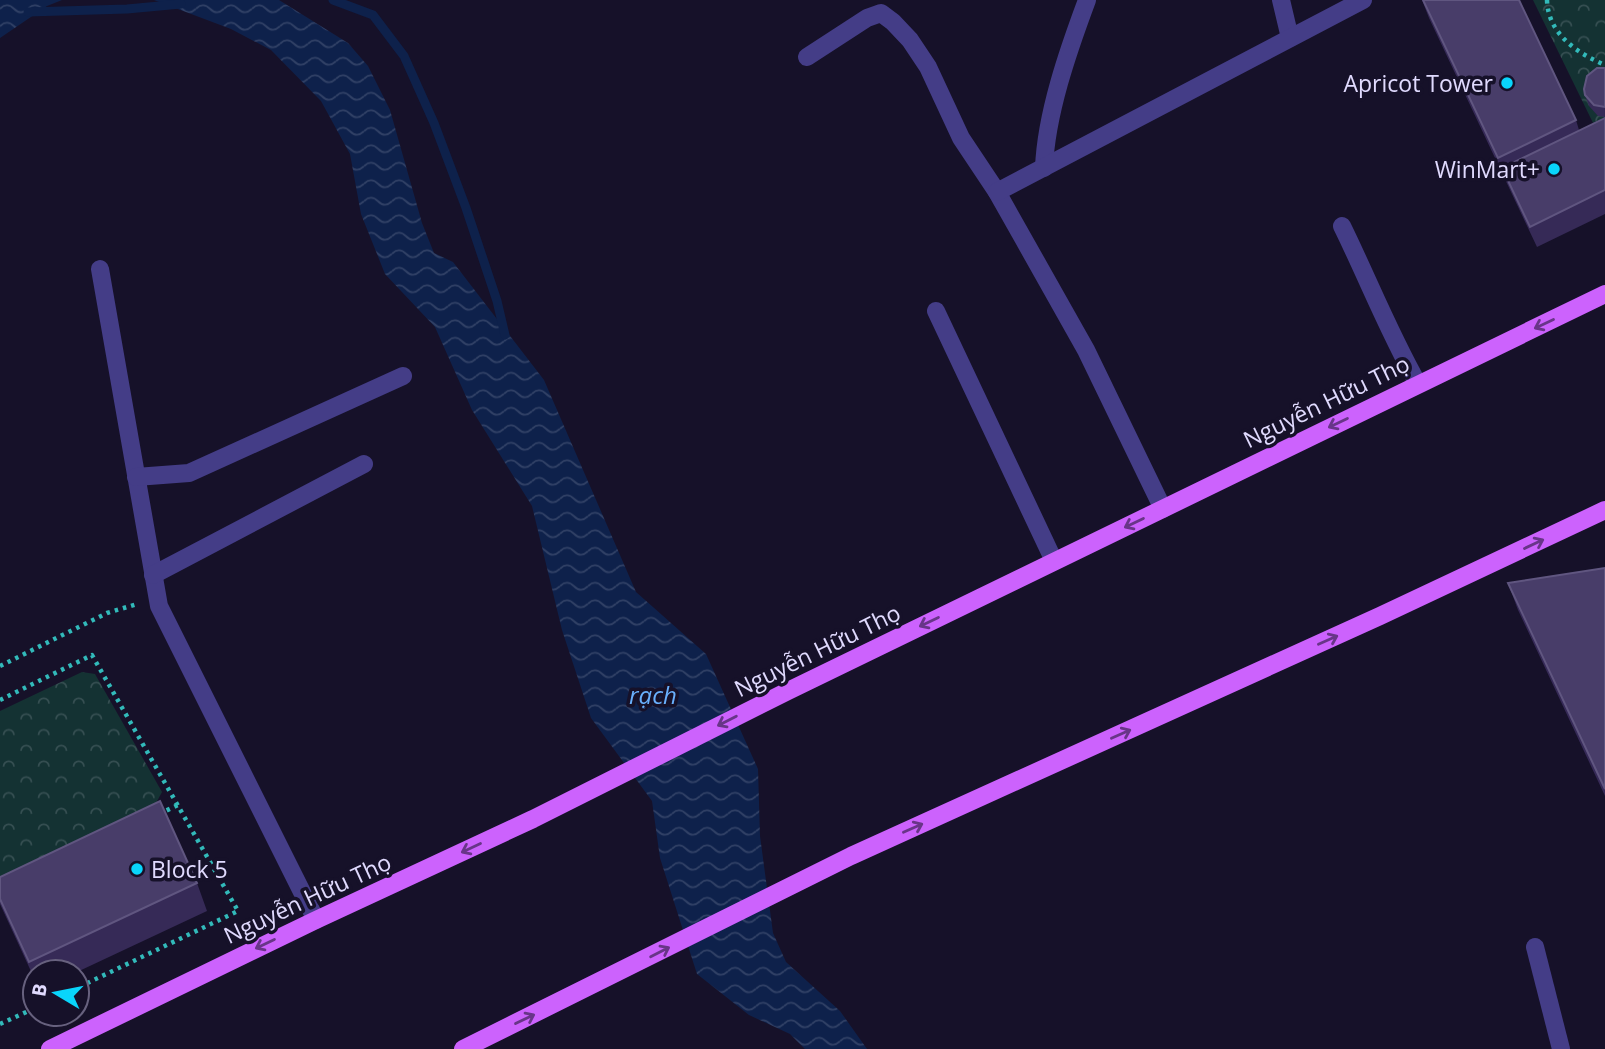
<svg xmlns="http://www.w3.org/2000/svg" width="1605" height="1049" viewBox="0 0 1605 1049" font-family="'Open Sans',sans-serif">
  <defs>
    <pattern id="park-crowns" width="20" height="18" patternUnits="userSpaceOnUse" patternTransform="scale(1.75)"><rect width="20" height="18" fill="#143233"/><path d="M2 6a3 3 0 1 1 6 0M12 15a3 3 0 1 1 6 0" fill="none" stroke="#364f52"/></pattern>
    <pattern id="water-waves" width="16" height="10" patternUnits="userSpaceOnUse" patternTransform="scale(1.75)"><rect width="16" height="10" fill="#0e214b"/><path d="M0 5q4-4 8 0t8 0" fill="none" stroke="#314166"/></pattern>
  </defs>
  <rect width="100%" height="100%" fill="#161129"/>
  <g fill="url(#park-crowns)">
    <polygon points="1533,0 1605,0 1605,125 1596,129"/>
    <polygon points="82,672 95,674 162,792 156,803 0,877 0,711"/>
  </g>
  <g fill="url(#water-waves)">
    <polygon points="0,0 62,0 47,6 0,38"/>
    <polygon points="154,0 279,0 348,43 368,66 390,110 422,223 434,253 453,262 544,380 636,592 706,654 758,769 760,836 773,933 786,962 840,1011 867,1049 805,1049 790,1034 749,1015 697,974 660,858 652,801 591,718 562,630 532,506 472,410 435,327 385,274 361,214 350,154 321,101 271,50 231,29"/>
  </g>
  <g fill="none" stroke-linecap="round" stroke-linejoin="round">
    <g stroke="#0e214b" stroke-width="9">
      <polyline points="333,0 373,15 404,56 434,123 466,208 497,301 505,335"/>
      <polyline points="28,12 127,9 181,4"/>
    </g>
    <g stroke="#32baba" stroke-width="4.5" stroke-dasharray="3.5 5" stroke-linecap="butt">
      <path d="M1547 0C1548 34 1577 53 1605 65"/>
      <polyline points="0,666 107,613 137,604"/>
      <polyline points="0,700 92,655 238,911 77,988"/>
      <polyline points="159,814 178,805"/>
      <polyline points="0,1024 35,1008"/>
    </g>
    <g stroke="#443d87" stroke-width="18">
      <polyline points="1281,0 1290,38"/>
      <polyline points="807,57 867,18 881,13 893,22 910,40 928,67 961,138 997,192 1086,350 1163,509"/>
      <path d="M1044 168C1046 114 1068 51 1087 0"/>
      <polyline points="997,192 1363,0"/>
      <path d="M1342 226C1368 279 1389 333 1418 384"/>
      <polyline points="100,269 159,606 316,920"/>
      <polyline points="936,311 1054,561"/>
      <polyline points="136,477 189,473 403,376"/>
      <polyline points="153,575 364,464"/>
      <polyline points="1535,947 1561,1049"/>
    </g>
    <g stroke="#cc62fd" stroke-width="18">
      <polyline points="50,1049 316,920 533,819 788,691 1605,294"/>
      <polyline points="463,1049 851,856 1380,616 1605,510"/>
    </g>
  </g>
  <g fill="#362a57">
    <polygon points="1422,0 1519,0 1576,120 1579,130 1605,118 1605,214 1537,247 1429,18"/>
    <polygon points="1605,68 1605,117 1598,116 1589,106 1585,95"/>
    <polygon points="1605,568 1605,796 1518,610 1508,583"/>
    <polygon points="0,877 197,883 207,911 77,972 35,972 35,980 0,904"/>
  </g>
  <g fill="#483d69" stroke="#605680" stroke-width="2">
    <polygon points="1423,0 1519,0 1576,120 1498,158"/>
    <polygon points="1597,68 1605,68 1605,107 1594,105 1585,95 1584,89 1587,76"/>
    <polygon points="1605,118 1605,190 1530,227 1502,168"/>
    <polygon points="1605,568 1605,789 1508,583"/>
    <polygon points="160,801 197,883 29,962 0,899 0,877"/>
  </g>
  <defs><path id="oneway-shaft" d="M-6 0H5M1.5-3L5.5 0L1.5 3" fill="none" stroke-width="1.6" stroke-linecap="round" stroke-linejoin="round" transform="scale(1.75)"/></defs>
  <g stroke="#683588">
    <use href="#oneway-shaft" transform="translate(1544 324) rotate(155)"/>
    <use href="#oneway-shaft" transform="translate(1338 423) rotate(154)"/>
    <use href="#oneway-shaft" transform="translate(1134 523) rotate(154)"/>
    <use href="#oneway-shaft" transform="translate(1534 544) rotate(-25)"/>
    <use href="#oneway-shaft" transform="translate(929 622) rotate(154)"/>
    <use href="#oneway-shaft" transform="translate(1328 640) rotate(-24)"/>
    <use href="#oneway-shaft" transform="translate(727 721) rotate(153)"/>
    <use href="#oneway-shaft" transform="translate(1121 734) rotate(-24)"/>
    <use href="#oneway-shaft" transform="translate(913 828) rotate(-24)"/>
    <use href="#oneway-shaft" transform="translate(471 848) rotate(155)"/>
    <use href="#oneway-shaft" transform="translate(265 944) rotate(154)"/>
    <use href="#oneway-shaft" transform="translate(660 952) rotate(-27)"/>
    <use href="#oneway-shaft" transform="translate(525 1019) rotate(-26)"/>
  </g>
  <g fill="#09d5fb" stroke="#161129" stroke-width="2.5">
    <circle cx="1507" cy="83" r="7"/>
    <circle cx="1554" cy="169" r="7"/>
    <circle cx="137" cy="869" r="7"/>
  </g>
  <g text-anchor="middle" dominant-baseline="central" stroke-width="7" stroke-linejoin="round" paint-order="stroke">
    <g font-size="23" fill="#e0dafe" stroke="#161129" text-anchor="end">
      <text x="1493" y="83">Apricot Tower</text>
      <text x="1540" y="169">WinMart+</text>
      <text x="151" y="869" text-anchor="start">Block 5</text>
    </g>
    <g font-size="23" fill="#e0dafe" stroke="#161129">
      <text transform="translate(1326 401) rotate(-26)">Nguyễn Hữu Thọ</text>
      <text transform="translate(817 650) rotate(-26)">Nguyễn Hữu Thọ</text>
      <text transform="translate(307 898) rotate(-25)">Nguyễn Hữu Thọ</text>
    </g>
    <g font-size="24" font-style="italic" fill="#69b0fd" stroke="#161129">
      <text x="653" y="694">rạch</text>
    </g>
  </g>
  <g transform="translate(56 993) rotate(280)"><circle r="33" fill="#161129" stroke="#67617e" stroke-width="2"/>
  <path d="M0-5L12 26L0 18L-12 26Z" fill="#09d5fb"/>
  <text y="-10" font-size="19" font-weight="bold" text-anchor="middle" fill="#e0dafe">B</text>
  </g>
</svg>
